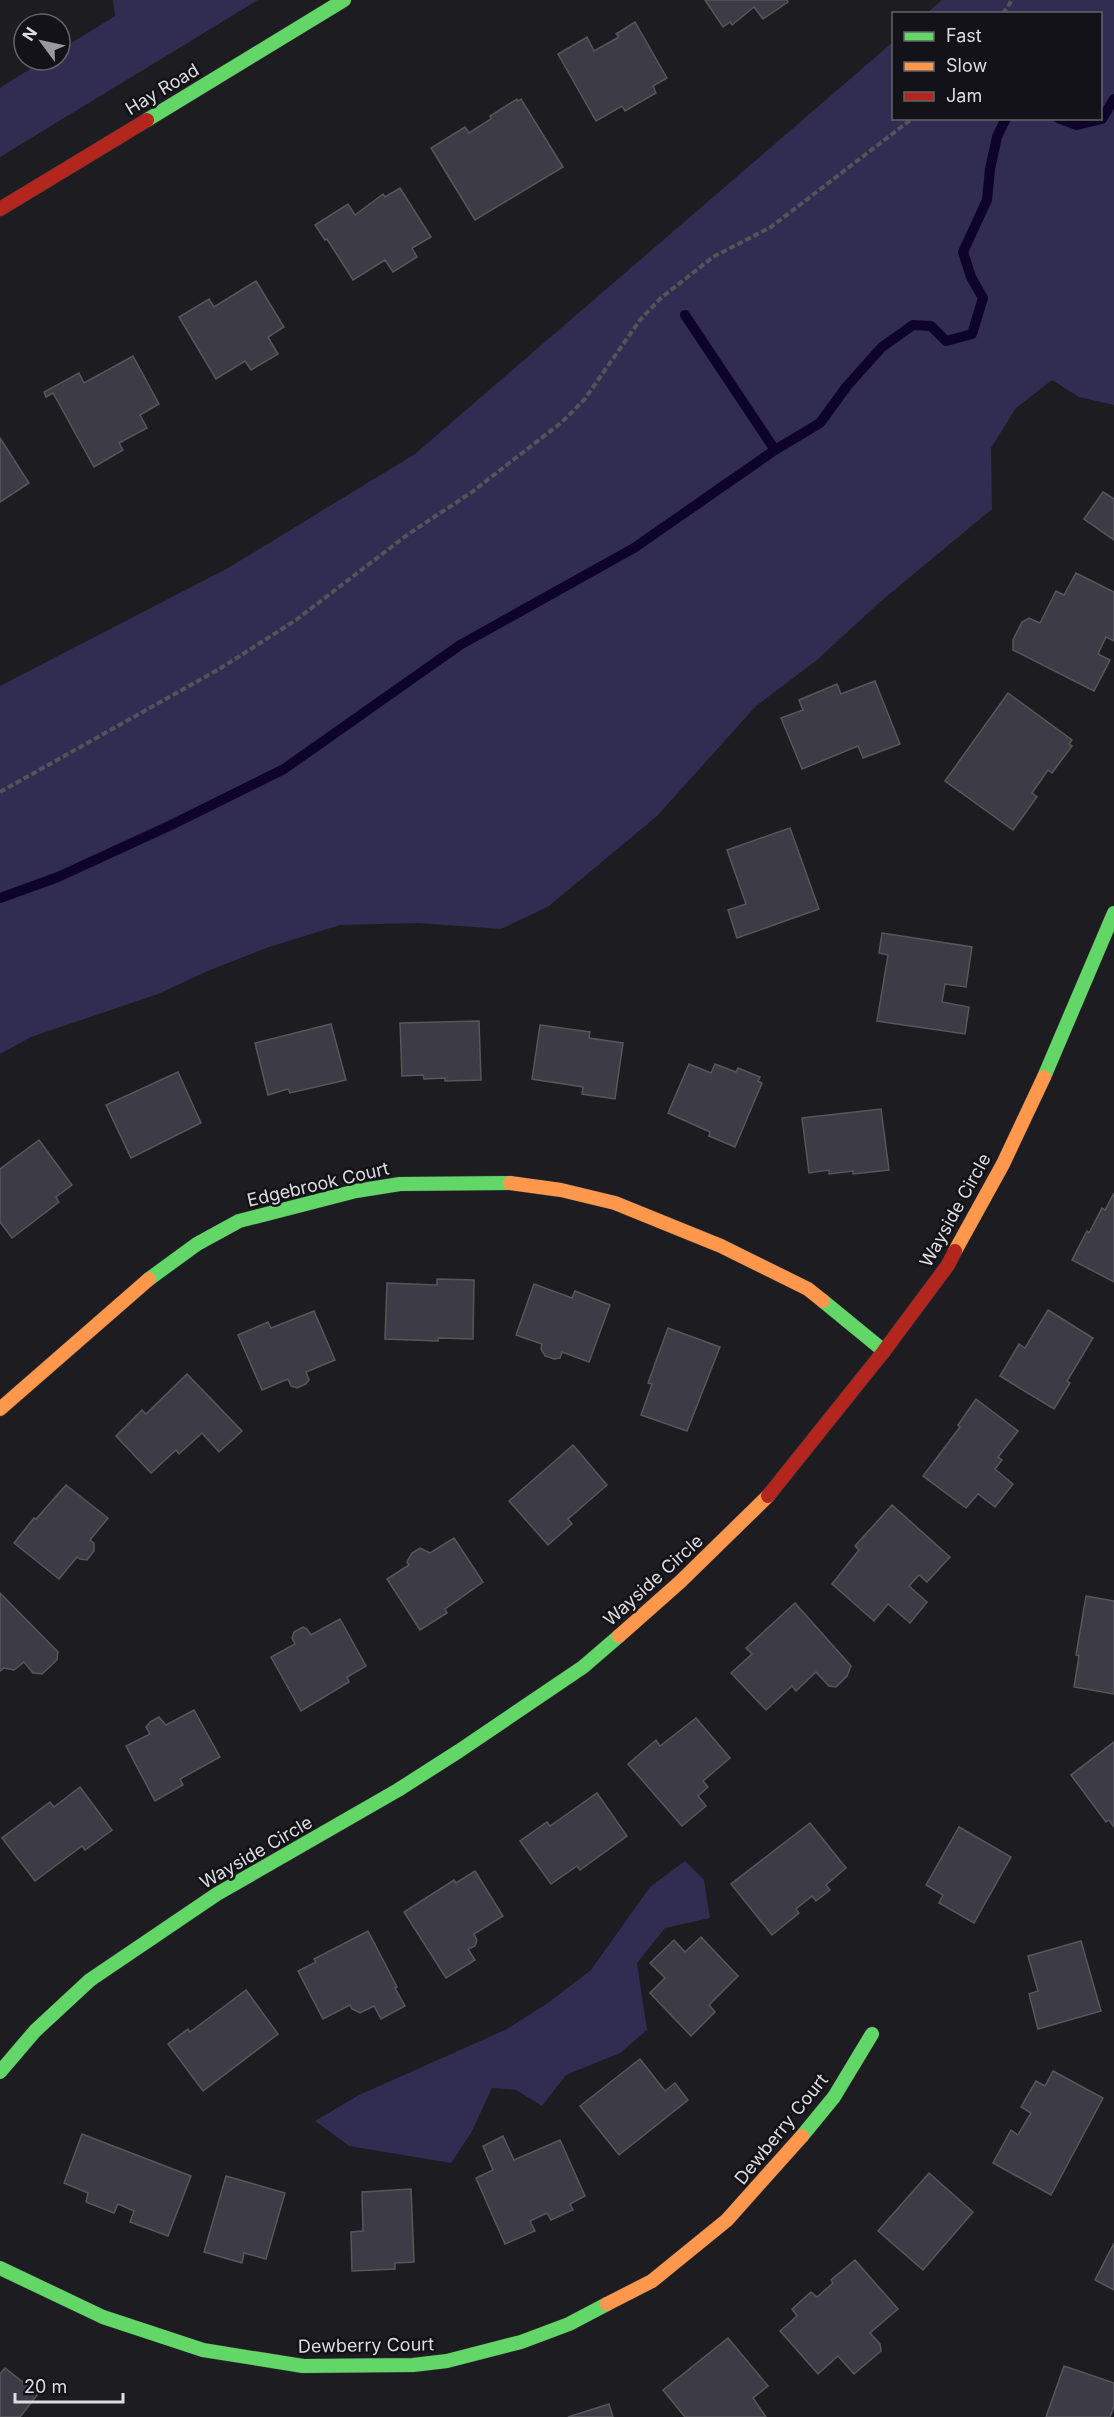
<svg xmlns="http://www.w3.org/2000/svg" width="1114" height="2417" viewBox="0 0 1114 2417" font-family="Inter,sans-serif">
  <rect width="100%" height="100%" fill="#1d1c21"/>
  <g fill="#312c51">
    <polygon points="113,0 258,0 0,157 0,88 44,60 60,60 60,50 115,16"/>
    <polygon points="942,0 1114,0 1114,405 1079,397 1052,380 1016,408 991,448 992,509 880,602 817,660 756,706 657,816 549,906 501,929 418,923 340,925 266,948 210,970 158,994 31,1037 0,1054 0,686 228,568 415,454 893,42 894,118 1100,118 1100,14 927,13"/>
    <polygon points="685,1861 704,1880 710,1918 665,1928 637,1963 647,2030 620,2053 566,2075 542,2106 516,2090 492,2088 471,2133 451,2163 349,2146 315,2121 359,2095 505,2030 545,2005 591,1970 650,1887"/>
  </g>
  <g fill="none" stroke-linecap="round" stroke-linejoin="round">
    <g stroke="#0e0429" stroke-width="10">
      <polyline points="1058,118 1077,125 1102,119 1114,99"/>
      <polyline points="685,315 775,450"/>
      <polyline points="0,898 58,877 169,826 284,769 460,645 634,548 775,450 820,423 847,386 882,347 913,325 931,326 946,341 972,334 983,298 971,277 963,252 987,200 990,169 997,137 1006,118"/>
    </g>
  </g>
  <g fill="#3c3b46" stroke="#57575a" stroke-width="1.5">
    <polygon points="705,0 787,0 788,2 763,19 754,7 732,25 730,22 723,27"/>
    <polygon points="635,22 667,78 653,86 656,93 625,111 622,106 596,121 558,54 587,37 594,51 619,37 616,34"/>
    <polygon points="517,99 518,101 521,99 563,167 475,220 431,148 465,127 469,133 491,119 490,116"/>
    <polygon points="400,188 431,237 412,248 417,257 393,272 385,260 353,280 327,239 325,240 315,225 348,204 355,215 383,194 385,197"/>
    <polygon points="256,281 284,327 268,337 278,354 251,370 245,361 216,379 179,317 209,299 214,307"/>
    <polygon points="133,356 159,404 140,415 147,428 119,443 123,450 94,467 53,393 46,397 44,392 79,373 84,383"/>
    <polygon points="0,438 29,483 0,502"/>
    <polygon points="1103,492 1114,499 1114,540 1084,519"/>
    <polygon points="1076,573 1114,592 1114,641 1106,637 1098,654 1110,660 1094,691 1013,650 1013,640 1022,622 1029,618 1040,623 1056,591 1064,595"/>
    <polygon points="875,681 900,744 863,758 858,746 802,769 781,718 803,710 799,700 837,684 841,694"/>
    <polygon points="1008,693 1072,740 1069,744 1072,746 1052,773 1048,770 1032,793 1037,797 1013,830 945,781"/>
    <polygon points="790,828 819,909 737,938 728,910 746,904 727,850"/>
    <polygon points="882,933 972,947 966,987 945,984 942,1002 969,1007 965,1034 877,1021 888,955 879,953"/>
    <polygon points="479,1021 481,1080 445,1081 445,1078 424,1079 423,1075 402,1076 400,1023"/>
    <polygon points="331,1024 346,1080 290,1093 288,1089 268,1095 255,1043"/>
    <polygon points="540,1025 590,1032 589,1038 623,1043 615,1099 582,1094 583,1087 532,1079"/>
    <polygon points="689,1064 711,1073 715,1064 736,1072 738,1068 760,1077 758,1081 762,1083 735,1147 709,1136 710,1132 668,1113"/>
    <polygon points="178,1072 201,1123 131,1158 106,1105"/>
    <polygon points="881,1109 889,1170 853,1174 853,1171 829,1174 829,1170 809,1173 802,1118"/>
    <polygon points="39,1140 72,1185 56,1197 59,1202 12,1238 0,1222 0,1169"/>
    <polygon points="1114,1193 1114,1282 1072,1260 1087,1231 1089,1233 1102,1208 1105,1210"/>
    <polygon points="437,1279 474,1280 473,1339 438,1338 438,1341 385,1339 387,1283 437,1285"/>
    <polygon points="534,1284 572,1298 575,1291 610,1305 589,1362 562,1352 560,1358 554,1359 545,1356 541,1349 542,1344 516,1335"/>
    <polygon points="1048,1310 1093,1338 1067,1381 1070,1383 1054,1409 1000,1376 1019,1344 1025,1348"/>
    <polygon points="314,1311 335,1360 306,1372 309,1380 306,1384 297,1388 291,1386 288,1379 262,1390 238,1335 268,1322 271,1328"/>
    <polygon points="668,1328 720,1347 687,1431 641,1415 652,1384 648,1383"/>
    <polygon points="187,1374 242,1431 219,1452 202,1433 179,1454 176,1450 151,1473 116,1436 142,1410 146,1414"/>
    <polygon points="976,1399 1018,1431 998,1457 1002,1460 995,1469 1013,1484 995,1507 978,1494 966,1508 923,1476 960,1427 958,1425"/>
    <polygon points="573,1445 607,1485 568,1519 572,1524 548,1545 509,1501"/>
    <polygon points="66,1485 108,1518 90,1540 94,1543 94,1551 87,1560 80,1559 77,1557 59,1579 14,1543 34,1518 36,1519"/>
    <polygon points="892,1505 950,1557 927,1582 919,1575 909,1586 927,1602 910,1623 888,1604 874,1621 832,1584 859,1550 855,1546"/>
    <polygon points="454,1538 483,1582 445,1609 447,1613 420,1630 387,1579 409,1565 407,1562 412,1553 420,1548 430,1553"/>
    <polygon points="0,1593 58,1652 57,1660 42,1674 33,1673 24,1662 14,1670 4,1668 0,1671"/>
    <polygon points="1086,1596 1114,1601 1114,1694 1074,1687 1079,1656 1076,1655"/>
    <polygon points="795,1603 851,1666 847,1676 836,1687 829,1686 816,1672 796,1691 792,1686 766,1710 731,1673 752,1654 746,1648"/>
    <polygon points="340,1619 366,1666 347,1677 349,1682 301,1711 271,1657 295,1644 292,1638 294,1632 303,1627 307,1629 311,1635"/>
    <polygon points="194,1710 220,1757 180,1779 183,1785 155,1801 126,1746 150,1734 146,1727 150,1722 159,1717 166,1725"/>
    <polygon points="696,1718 730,1758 703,1781 708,1787 698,1796 706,1806 682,1826 628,1764 656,1740 660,1746"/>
    <polygon points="1114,1742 1114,1827 1109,1820 1106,1822 1071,1775"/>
    <polygon points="80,1787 112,1830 85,1850 82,1846 35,1881 2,1838 50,1802 54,1807"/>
    <polygon points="597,1793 627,1836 580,1870 577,1866 551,1884 520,1841 547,1822 550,1826"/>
    <polygon points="810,1823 846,1868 826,1885 830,1890 816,1901 812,1896 796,1909 799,1913 772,1935 731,1884"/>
    <polygon points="959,1827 1011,1857 974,1923 939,1903 943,1895 926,1885"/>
    <polygon points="475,1871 503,1916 474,1934 477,1940 475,1946 468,1949 475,1960 446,1978 404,1912 454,1880 456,1883"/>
    <polygon points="368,1931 397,1987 395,1988 405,2006 381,2019 374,2006 360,2013 352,2009 350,2005 323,2019 298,1971 316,1962 314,1959"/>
    <polygon points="701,1937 738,1976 709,2005 715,2012 691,2036 650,1993 665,1978 650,1963 674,1940 685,1952"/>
    <polygon points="1081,1941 1101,2011 1038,2029 1029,1994 1038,1991 1028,1956"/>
    <polygon points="246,1990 278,2034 203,2091 168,2044 188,2029 190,2032"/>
    <polygon points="640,2059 665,2091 675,2083 688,2100 619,2155 580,2106"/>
    <polygon points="1053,2071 1103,2098 1051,2195 993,2163 1011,2130 1018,2135 1031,2113 1021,2107 1036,2081 1045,2086"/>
    <polygon points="82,2134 191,2176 168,2236 130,2222 134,2211 118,2204 114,2213 86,2202 88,2193 64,2183"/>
    <polygon points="503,2136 514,2160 560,2140 585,2196 570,2204 573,2210 551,2220 547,2213 530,2221 535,2231 505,2244 476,2178 493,2170 483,2146"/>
    <polygon points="929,2173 973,2212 923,2270 878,2231"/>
    <polygon points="226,2176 285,2193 266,2259 244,2253 242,2263 204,2252"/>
    <polygon points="411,2189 414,2262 395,2263 395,2269 352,2271 351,2232 363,2231 362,2192"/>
    <polygon points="1114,2243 1114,2290 1095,2280"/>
    <polygon points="855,2260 898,2309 870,2333 880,2344 881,2351 854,2374 838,2356 818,2374 780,2331 797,2316 792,2309 811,2292 817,2297 833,2283 831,2280"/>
    <polygon points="728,2338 768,2386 753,2398 766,2417 685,2417 663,2390"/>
    <polygon points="1064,2366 1114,2383 1114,2406 1110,2417 1046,2417"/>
    <polygon points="5,2368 38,2394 20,2417 0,2417 0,2374"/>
    <polygon points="609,2404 613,2417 568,2417"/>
  </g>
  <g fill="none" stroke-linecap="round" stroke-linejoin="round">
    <defs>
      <g id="fast">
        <polyline points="147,120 344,0"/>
        <polyline points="1044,1077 1114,913"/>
        <polyline points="149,1279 197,1244 239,1221 356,1191 400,1184 510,1183"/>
        <polyline points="823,1301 884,1351"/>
        <polyline points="0,2072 35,2031 90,1980 217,1894 398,1790 459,1751 583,1667 619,1636"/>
        <polyline points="802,2136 834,2097 872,2034"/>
        <polyline points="0,2268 103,2317 203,2350 303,2366 413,2365 447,2361 521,2342 569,2324 607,2304"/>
      </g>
      <g id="slow">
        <polyline points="510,1183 561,1190 615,1203 721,1246 808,1289 823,1301"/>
        <polyline points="955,1251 1003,1164 1044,1077"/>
        <polyline points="0,1409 149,1279"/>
        <polyline points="619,1636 680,1582 768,1496"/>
        <polyline points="607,2304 652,2281 727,2220 802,2136"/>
      </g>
      <g id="jam">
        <polyline points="0,209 147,120"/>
        <polyline points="768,1496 884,1351 948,1265 955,1251"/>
      </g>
    </defs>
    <use href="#fast" stroke="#363639" stroke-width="15"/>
    <use href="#slow" stroke="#363639" stroke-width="15"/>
    <use href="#jam" stroke="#363639" stroke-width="15"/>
    <g stroke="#545357" stroke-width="4" stroke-dasharray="6 3" stroke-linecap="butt">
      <polyline points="1003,14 1012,0"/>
      <polyline points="0,792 221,668 296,620 407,535 472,492 562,422 584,400 640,320 661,298 713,257 771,227 913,118"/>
    </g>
    <use href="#fast" stroke="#63d668" stroke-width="14"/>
    <use href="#slow" stroke="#ff974d" stroke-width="14"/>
    <use href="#jam" stroke="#b3261e" stroke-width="14"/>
  </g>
  <g text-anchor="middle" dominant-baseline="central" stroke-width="5" stroke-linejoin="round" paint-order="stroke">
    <g font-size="18" fill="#dddde1" stroke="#131218">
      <text transform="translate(162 89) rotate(-31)">Hay Road</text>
      <text transform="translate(318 1184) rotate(-13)">Edgebrook Court</text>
      <text transform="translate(955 1210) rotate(-61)">Wayside Circle</text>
      <text transform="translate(653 1580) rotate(-42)">Wayside Circle</text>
      <text transform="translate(256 1852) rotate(-30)">Wayside Circle</text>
      <text transform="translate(781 2129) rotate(-51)">Dewberry Court</text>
      <text transform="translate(366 2345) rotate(-1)">Dewberry Court</text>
    </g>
  </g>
  <rect x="892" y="12" width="210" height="108" fill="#131218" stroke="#646368" stroke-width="1.5"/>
  <rect x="904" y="32" width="30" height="9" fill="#63d668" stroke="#646368" stroke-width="1.5"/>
  <text x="946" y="42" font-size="18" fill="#dddde1">Fast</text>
  <rect x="904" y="62" width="30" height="9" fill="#ff974d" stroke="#646368" stroke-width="1.5"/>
  <text x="946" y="72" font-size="18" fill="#dddde1">Slow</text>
  <rect x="904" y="92" width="30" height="9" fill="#b3261e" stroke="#646368" stroke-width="1.5"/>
  <text x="946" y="102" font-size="18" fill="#dddde1">Jam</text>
  <g transform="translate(42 42) rotate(303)"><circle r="28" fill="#131218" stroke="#646368" stroke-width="1.5"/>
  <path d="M0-4.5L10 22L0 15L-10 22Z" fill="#9a999e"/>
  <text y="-9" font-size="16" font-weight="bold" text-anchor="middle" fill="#dddde1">N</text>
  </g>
  <path d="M15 2393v9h108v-9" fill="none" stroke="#dddde1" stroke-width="3"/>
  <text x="24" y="2393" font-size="18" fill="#dddde1" stroke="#131218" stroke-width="4.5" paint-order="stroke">20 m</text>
</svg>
